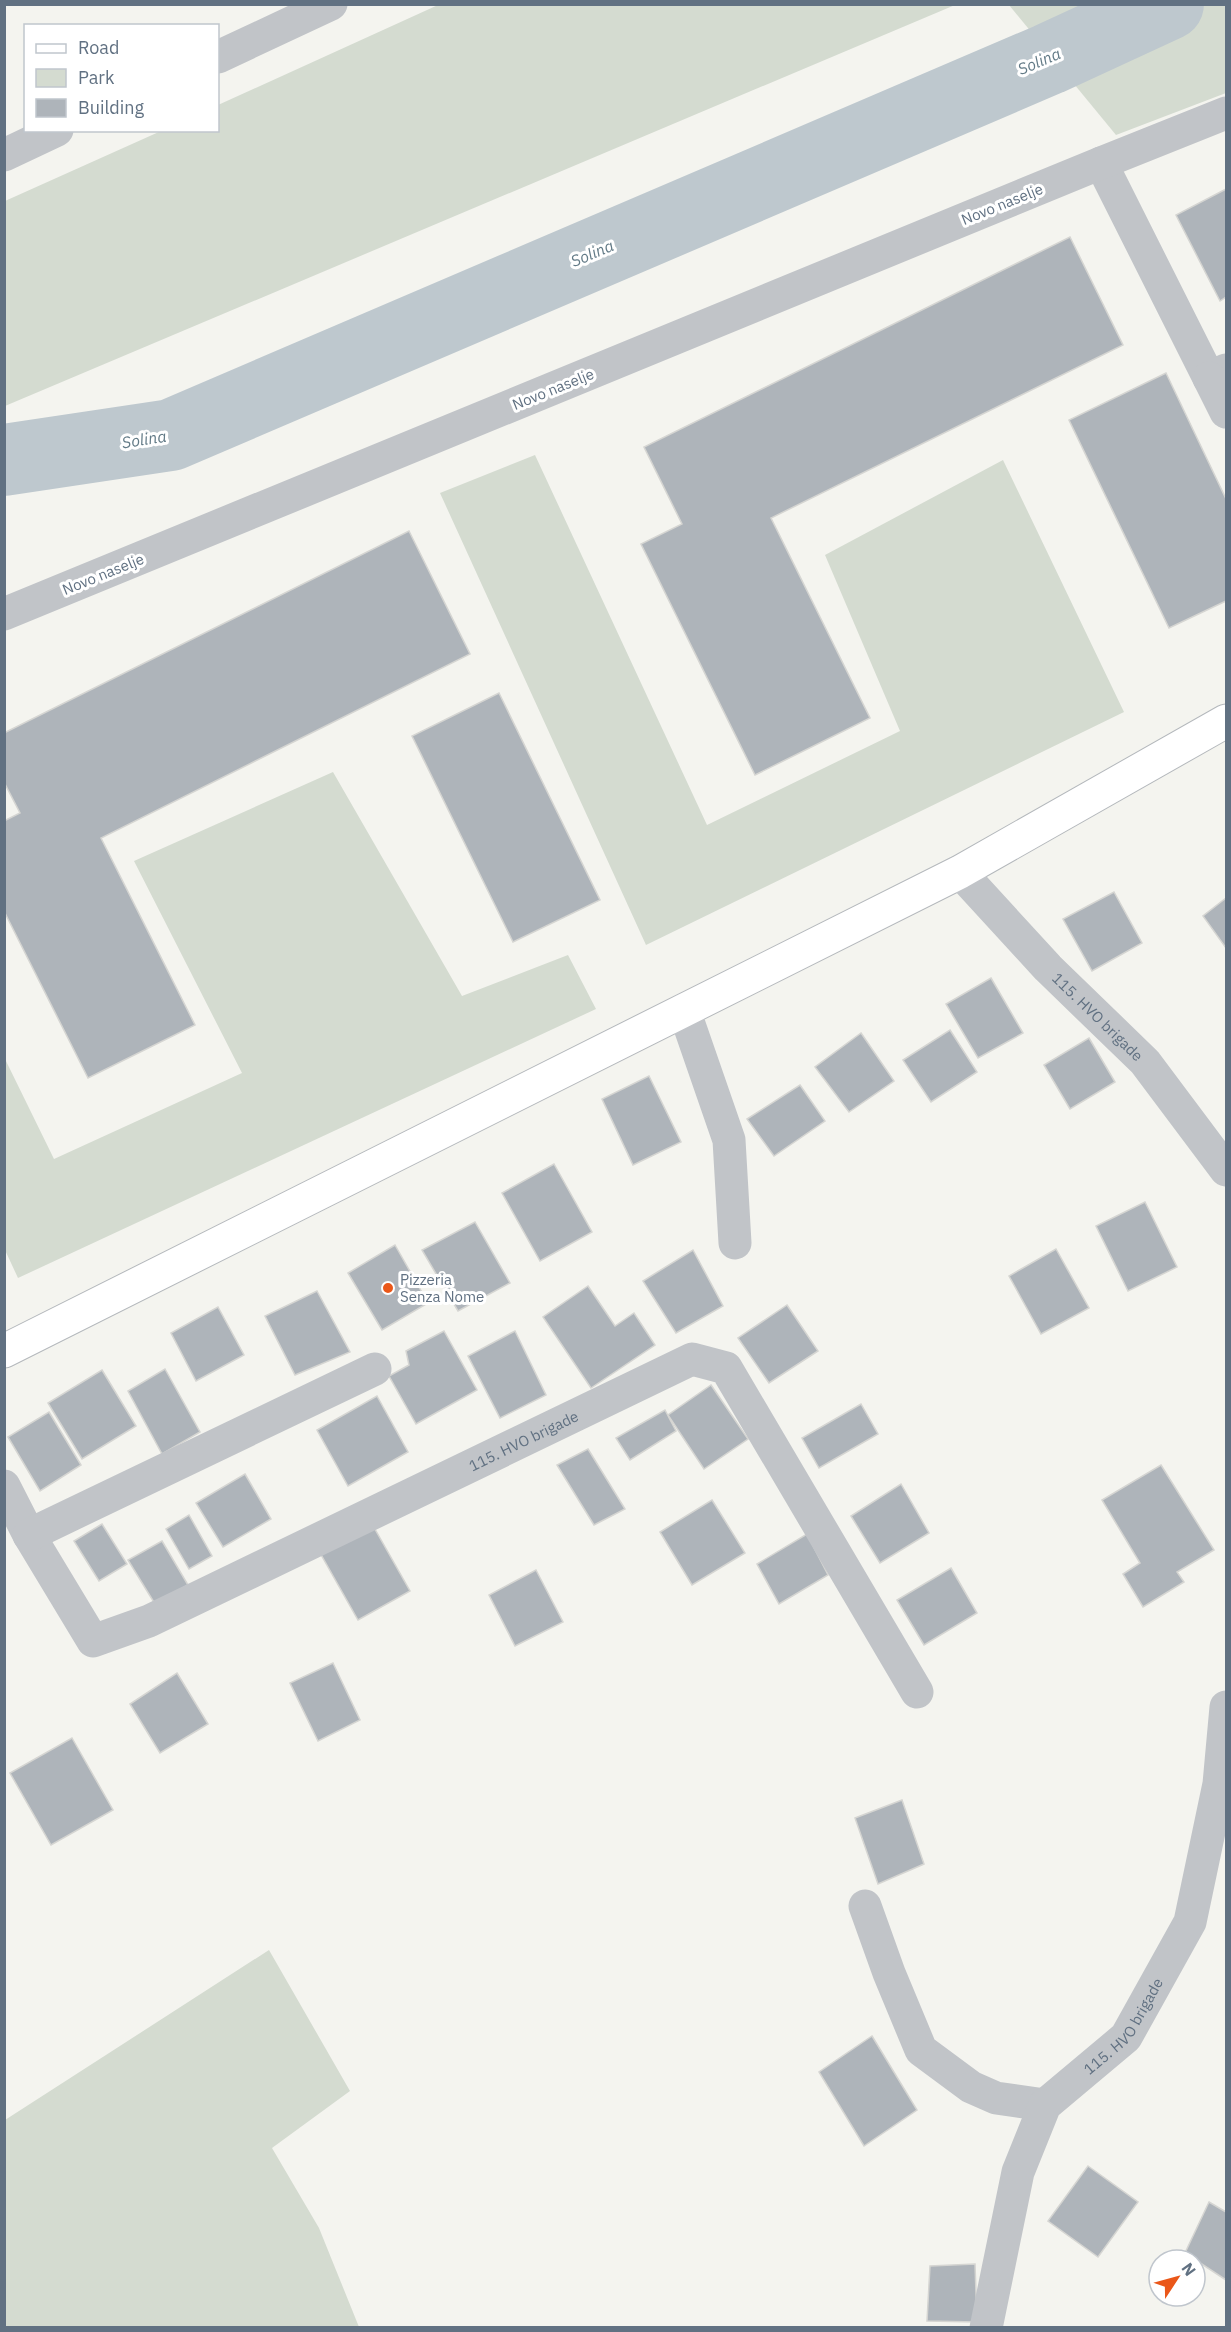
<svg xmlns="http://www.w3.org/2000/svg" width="1231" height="2332" viewBox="0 0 1231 2332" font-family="'IBM Plex Sans',sans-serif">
  <rect width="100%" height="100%" fill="#f4f4ef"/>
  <g fill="#d4dbd0">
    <polygon points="438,5 955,5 5,406 5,201 161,131 218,130 218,105"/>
    <polygon points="1009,5 1226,5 1226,93 1116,135"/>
    <polygon points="535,455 707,825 900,731 825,555 1003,460 1124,712 646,945 440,493"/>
    <polygon points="333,772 462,996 568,955 596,1009 18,1278 5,1250 5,1059 54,1159 242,1073 134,861"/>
    <polygon points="269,1950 350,2091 272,2148 319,2228 359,2327 5,2327 5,2120"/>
  </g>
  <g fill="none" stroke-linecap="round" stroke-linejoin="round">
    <polyline stroke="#bec8ce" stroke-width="72" points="4,460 171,435 1049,59 1168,4"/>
  </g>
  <g fill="#aeb4ba" stroke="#d5d5d2" stroke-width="1.5">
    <polygon points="1226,189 1226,297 1220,301 1176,215"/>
    <polygon points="1070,237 1123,345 771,518 870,718 755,775 641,544 682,524 644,447"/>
    <polygon points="1166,373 1226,499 1226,601 1169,628 1069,420"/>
    <polygon points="409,531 470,654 101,838 195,1025 88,1078 4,911 4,821 20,813 4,782 4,733"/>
    <polygon points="499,693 600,900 513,942 412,736"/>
    <polygon points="1114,892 1142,943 1092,971 1063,919"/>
    <polygon points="1226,898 1226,948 1203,916"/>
    <polygon points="991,978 1023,1033 978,1058 946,1004"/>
    <polygon points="950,1030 977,1072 931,1102 903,1060"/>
    <polygon points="861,1033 894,1081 849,1112 815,1067"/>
    <polygon points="1089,1038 1115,1082 1070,1109 1044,1065"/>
    <polygon points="649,1076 681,1142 633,1165 602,1099"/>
    <polygon points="800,1085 825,1121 774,1156 747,1119"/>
    <polygon points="554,1164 592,1232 540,1261 502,1193"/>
    <polygon points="1145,1202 1177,1267 1128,1291 1096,1226"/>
    <polygon points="475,1222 510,1283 458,1311 422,1250"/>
    <polygon points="395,1245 428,1303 382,1330 348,1273"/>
    <polygon points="1056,1249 1089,1308 1041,1334 1009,1276"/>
    <polygon points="693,1250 723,1306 676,1333 643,1281"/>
    <polygon points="588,1286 615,1326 634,1313 655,1345 591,1388 543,1317"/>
    <polygon points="317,1291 350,1352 295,1375 265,1316"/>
    <polygon points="787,1305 818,1351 769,1383 738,1338"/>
    <polygon points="218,1307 244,1355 196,1381 171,1333"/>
    <polygon points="444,1331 477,1390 416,1424 389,1376 409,1365 406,1351"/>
    <polygon points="515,1331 546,1395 500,1418 468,1356"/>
    <polygon points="165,1369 200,1432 162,1454 128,1391"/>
    <polygon points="102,1370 136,1426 82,1459 48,1403"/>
    <polygon points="711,1385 748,1439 704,1469 668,1415"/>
    <polygon points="377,1396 408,1452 348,1486 317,1430"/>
    <polygon points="861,1404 878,1434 819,1468 802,1438"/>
    <polygon points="665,1410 676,1431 630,1460 616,1438"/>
    <polygon points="49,1412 81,1465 40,1491 8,1437"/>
    <polygon points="588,1449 625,1509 594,1525 557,1465"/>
    <polygon points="1161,1465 1214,1550 1177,1572 1184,1582 1143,1607 1123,1574 1140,1563 1102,1500"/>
    <polygon points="245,1474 271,1519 223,1547 196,1503"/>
    <polygon points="901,1484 929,1533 880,1563 851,1516"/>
    <polygon points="712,1500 745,1553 692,1585 660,1532"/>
    <polygon points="189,1515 212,1556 189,1569 166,1529"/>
    <polygon points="102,1524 127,1564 99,1581 74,1541"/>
    <polygon points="372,1524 410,1591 358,1620 319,1551"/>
    <polygon points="807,1534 828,1575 779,1604 757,1564"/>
    <polygon points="162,1541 188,1585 155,1604 128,1560"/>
    <polygon points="951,1568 977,1613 924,1645 897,1600"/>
    <polygon points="536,1570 563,1622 515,1646 489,1595"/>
    <polygon points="333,1663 360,1720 318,1741 290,1683"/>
    <polygon points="177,1673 208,1724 160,1753 130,1704"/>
    <polygon points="72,1738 113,1810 51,1845 10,1773"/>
    <polygon points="902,1800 924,1864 878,1884 855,1818"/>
    <polygon points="872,2036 917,2110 864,2146 819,2072"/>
    <polygon points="1088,2166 1138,2202 1098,2257 1048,2221"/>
    <polygon points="1209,2202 1226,2212 1226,2280 1185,2253"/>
    <polygon points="975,2264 977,2322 927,2321 930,2266"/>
  </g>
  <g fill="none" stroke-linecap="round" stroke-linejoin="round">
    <defs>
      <polyline id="major" points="4,1351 960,872 1226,721"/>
    </defs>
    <use href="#major" stroke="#b4b8bc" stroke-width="35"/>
    <g stroke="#c1c4c8" stroke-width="33">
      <polyline points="218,57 331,4"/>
      <polyline points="4,155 57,130"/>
      <polyline points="1101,163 1209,378 1226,370"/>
      <polyline points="1209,378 1226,412"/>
      <polyline points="4,614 1101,163 1226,113"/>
      <path id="s1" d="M960 872 1048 968 1145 1062 1226 1170"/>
      <polyline points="684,1010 729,1140 735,1243"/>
      <path id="s2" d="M4 1486 29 1535 93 1641 149 1621 692 1359 726 1368 917 1692"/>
      <polyline points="29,1535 375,1369"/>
      <polyline points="865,1906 889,1973 921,2050 971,2087 996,2098 1045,2105"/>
      <path id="s3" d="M986 2328 1018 2172 1045 2105 1126 2037 1190 1922 1219 1784 1226 1707"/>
    </g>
    <use href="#major" stroke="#fff" stroke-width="33"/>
  </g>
  <circle fill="#ea5719" stroke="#fff" stroke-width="2" cx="388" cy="1288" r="6"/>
  <g text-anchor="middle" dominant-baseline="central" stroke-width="6" stroke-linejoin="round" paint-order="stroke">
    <g font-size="15" fill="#617182" stroke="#fff">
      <text transform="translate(1002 204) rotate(-22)">Novo naselje</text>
      <text transform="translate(553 389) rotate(-22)">Novo naselje</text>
      <text transform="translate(103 574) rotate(-22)">Novo naselje</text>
      <text stroke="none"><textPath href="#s1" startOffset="200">115. HVO brigade</textPath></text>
      <text stroke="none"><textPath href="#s2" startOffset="654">115. HVO brigade</textPath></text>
      <text stroke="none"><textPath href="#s3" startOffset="344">115. HVO brigade</textPath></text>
    </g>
    <g font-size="15" fill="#617182" stroke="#fff" text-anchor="start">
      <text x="400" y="1279">Pizzeria<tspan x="400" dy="17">Senza Nome</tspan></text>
    </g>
    <g font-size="16" font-style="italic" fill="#627a86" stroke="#fff">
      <text transform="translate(1039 61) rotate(-23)">Solina</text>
      <text transform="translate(592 253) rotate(-23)">Solina</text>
      <text transform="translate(144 439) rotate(-9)">Solina</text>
    </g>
  </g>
  <rect width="1231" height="2332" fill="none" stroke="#617182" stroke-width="12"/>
  <rect x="24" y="24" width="195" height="108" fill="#ffffff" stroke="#c0c6cd" stroke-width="1.5"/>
  <rect x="36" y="44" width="30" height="9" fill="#ffffff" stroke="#c0c6cd" stroke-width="1.5"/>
  <text x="78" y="54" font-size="18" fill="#617182">Road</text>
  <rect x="36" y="69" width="30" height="18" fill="#d4dbd0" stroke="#c0c6cd" stroke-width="1.5"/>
  <text x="78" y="84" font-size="18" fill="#617182">Park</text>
  <rect x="36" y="99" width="30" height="18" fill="#aeb4ba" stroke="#c0c6cd" stroke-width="1.5"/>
  <text x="78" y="114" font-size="18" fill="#617182">Building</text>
  <g transform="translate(1177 2278) rotate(54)"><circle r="28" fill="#ffffff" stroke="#c0c6cd" stroke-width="1.5"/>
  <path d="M0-4.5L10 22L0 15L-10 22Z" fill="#ea5719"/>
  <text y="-9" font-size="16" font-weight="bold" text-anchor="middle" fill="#617182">N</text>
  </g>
</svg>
